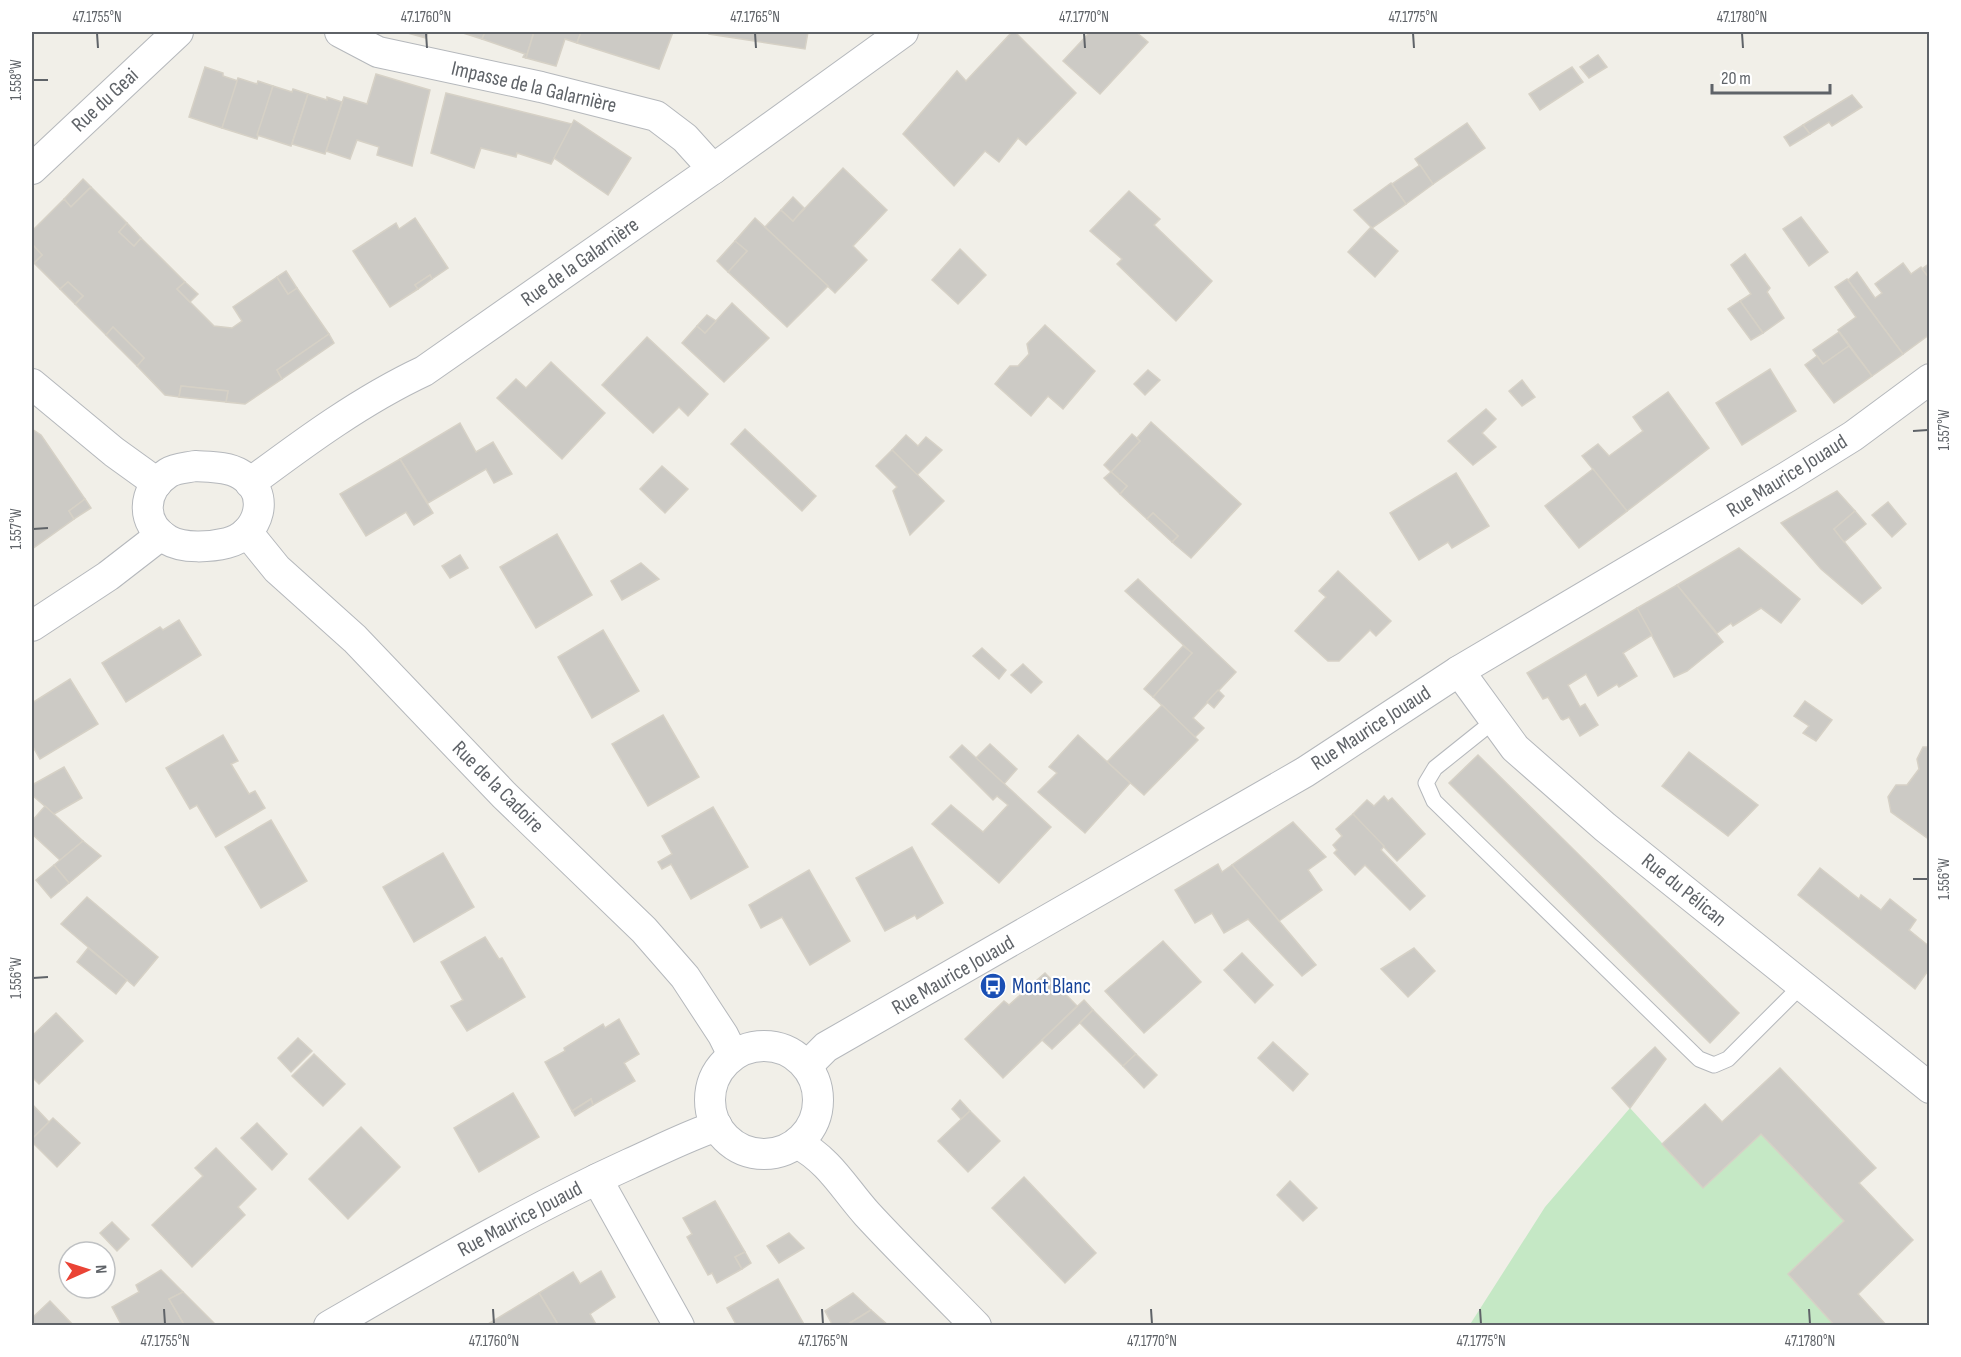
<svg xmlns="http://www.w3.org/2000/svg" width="1961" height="1357" viewBox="0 0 1961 1357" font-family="'Sofia Sans Condensed',sans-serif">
  <rect width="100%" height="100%" fill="#f1efe8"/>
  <polygon fill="#c5e8c5" points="1630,1108 1703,1188 1761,1134 1844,1221 1835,1325 1469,1326 1545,1207"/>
  <g fill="#cccac5" stroke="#d6d1c6" stroke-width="1.5">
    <polygon points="404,32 428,32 426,38"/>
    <polygon points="460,32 485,32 482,39"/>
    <polygon points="485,32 534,32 526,58 523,57 525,54 482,39"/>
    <polygon points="534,32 581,32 577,43 565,39 556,66 526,58"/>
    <polygon points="581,32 673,32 659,69 577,43"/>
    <polygon points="709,32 808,32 805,49 709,34"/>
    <polygon points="1012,32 1015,32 1076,93 1026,145 1018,138 999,162 985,151 954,186 903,134 957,71 966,81"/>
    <polygon points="1090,32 1136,32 1148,42 1100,94 1063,61"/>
    <polygon points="1598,55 1607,67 1589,78 1580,67"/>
    <polygon points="205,67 223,73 223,76 238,81 222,128 189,117"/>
    <polygon points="1572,67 1583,82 1540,110 1529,94"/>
    <polygon points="376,74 430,90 412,166 377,155 379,147 357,140 350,159 326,151 344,97 367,104"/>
    <polygon points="238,78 257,84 258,81 273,86 257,139 222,128"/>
    <polygon points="273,86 292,92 293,89 308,94 291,146 257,135"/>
    <polygon points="446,93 572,124 572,125 551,164 517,153 516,157 481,148 474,168 431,153"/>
    <polygon points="308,94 327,100 327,97 342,102 325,154 292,144"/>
    <polygon points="1852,95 1862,107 1832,126 1829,122 1810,134 1803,125"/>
    <polygon points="574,120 631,158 608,195 554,158"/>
    <polygon points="1467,123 1485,148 1433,184 1415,159"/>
    <polygon points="1803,125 1810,134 1790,146 1784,137"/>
    <polygon points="1420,165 1433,184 1406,204 1392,184"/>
    <polygon points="843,168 887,210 853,246 867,260 835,293 765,227 781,210 793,221"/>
    <polygon points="83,179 91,187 71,207 64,199"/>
    <polygon points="1391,183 1406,204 1372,228 1354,210"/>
    <polygon points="91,187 127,223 119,232 134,246 141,238 185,282 177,289 214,326 232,328 242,321 233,307 277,277 288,294 297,288 329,334 277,370 282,379 245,404 226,402 228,391 181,386 179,397 165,395 137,366 144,358 113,327 106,335 75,304 83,296 68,282 60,289 34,263 42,255 32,244 32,231 64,199 71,207"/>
    <polygon points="1129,191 1160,219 1154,225 1212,281 1176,321 1117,264 1122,259 1090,231"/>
    <polygon points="793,197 804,208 793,221 781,210"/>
    <polygon points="1801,217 1828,252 1809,266 1783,229"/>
    <polygon points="415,218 448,268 432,279 430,275 415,285 418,289 390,307 353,251 396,223 399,229"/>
    <polygon points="755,218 828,286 787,327 728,272 747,251 735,241"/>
    <polygon points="127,223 141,238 134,246 119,232"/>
    <polygon points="1371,227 1398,251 1375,277 1348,252"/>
    <polygon points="735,241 747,251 728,272 717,261"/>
    <polygon points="32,244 42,255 34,263 32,260"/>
    <polygon points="960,249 986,275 958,304 932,280"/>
    <polygon points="1745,254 1770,288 1767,292 1784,318 1763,333 1740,301 1751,294 1731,265"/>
    <polygon points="1903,263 1911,274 1921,267 1930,279 1930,334 1903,354 1848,280 1857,272 1875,298 1882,293 1875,284"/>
    <polygon points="1930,263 1930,279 1922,269"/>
    <polygon points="286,271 297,288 288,294 277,277"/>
    <polygon points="430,275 432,279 418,289 415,285"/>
    <polygon points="1847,279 1903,354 1872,376 1838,330 1856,317 1835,287"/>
    <polygon points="68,282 83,296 75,304 60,289"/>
    <polygon points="185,282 198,294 190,302 177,289"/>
    <polygon points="1740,301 1763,333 1751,340 1728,309"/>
    <polygon points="732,303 769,338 724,382 682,343 697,326 705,333"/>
    <polygon points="707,315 716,321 705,333 697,326"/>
    <polygon points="1045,325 1095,371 1063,409 1048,396 1031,416 995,384 1010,366 1018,366 1029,354 1027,344"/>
    <polygon points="113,327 144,358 137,366 106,335"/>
    <polygon points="1839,332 1849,346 1823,364 1813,350"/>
    <polygon points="329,334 334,343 282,379 277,370"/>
    <polygon points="647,337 708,394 688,416 679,407 653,433 602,385"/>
    <polygon points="1849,346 1872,376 1834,403 1805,365 1817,356 1823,364"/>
    <polygon points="551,362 605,413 562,459 497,398 516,379 526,388"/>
    <polygon points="1770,369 1796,411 1742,445 1716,403"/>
    <polygon points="1148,370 1160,380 1145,395 1134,384"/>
    <polygon points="1522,380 1535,397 1522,406 1509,391"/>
    <polygon points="181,386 228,391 226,402 179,397"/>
    <polygon points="1668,392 1709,448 1627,511 1582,456 1598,444 1609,456 1643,431 1633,417"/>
    <polygon points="1486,409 1496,419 1482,433 1496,447 1473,465 1448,441"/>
    <polygon points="1151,422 1241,504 1191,558 1172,542 1178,536 1153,513 1147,519 1120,494 1127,486 1111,472 1140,441 1137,438"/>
    <polygon points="460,423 476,452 493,442 512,474 494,483 486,469 428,503 400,459"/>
    <polygon points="32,429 41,435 85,499 69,511 74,519 32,549"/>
    <polygon points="745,429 816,496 802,511 731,444"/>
    <polygon points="1132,434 1140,441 1111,472 1104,465"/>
    <polygon points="906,435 918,446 926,437 942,450 917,475 892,450"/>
    <polygon points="892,450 944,501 910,535 893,491 897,487 876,466"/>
    <polygon points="400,459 433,513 414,525 406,512 366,536 340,494"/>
    <polygon points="662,466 688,489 665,513 640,489"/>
    <polygon points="1593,469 1627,511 1579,548 1545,506"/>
    <polygon points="1111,472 1127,486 1120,494 1104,478"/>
    <polygon points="1456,473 1489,526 1452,548 1448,542 1419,560 1390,513"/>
    <polygon points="1837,491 1855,511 1834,529 1881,588 1862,604 1821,569 1781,523"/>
    <polygon points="85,499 91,508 74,519 69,511"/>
    <polygon points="1888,502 1906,524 1892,537 1872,515"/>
    <polygon points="1855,511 1866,524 1844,542 1834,529"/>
    <polygon points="1153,513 1178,536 1172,542 1147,519"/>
    <polygon points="557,534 592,595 536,628 500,567"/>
    <polygon points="1739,548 1800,599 1781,623 1761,608 1733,626 1731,623 1717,633 1677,585"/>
    <polygon points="460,555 468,568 450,578 442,566"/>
    <polygon points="641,563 659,579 622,600 611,581"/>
    <polygon points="1338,571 1391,621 1376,636 1370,630 1339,661 1328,661 1295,631 1326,597 1319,591"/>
    <polygon points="1138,579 1236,672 1193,718 1204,728 1195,737 1153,697 1192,653 1125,591"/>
    <polygon points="1677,585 1723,642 1687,671 1674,677 1637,608"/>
    <polygon points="1637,608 1652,635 1623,653 1637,676 1619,687 1617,684 1598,696 1586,674 1568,685 1580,707 1585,704 1598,725 1580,736 1569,717 1563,720 1561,719 1548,697 1543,699 1527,673"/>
    <polygon points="179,620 201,655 126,702 102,663 160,627 163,630"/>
    <polygon points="603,630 639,691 592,718 558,657"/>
    <polygon points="1183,646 1192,653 1153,697 1144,689"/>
    <polygon points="982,648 1006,670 999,679 973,656"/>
    <polygon points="1023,664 1042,682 1031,693 1011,675"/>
    <polygon points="70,679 98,724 40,759 32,745 32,703"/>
    <polygon points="1218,690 1224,696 1214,708 1207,702"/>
    <polygon points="1805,701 1832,720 1816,741 1803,733 1809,726 1794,716"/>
    <polygon points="1162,705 1198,740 1144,795 1107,762"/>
    <polygon points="663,715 699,777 648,806 612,744"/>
    <polygon points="223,735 238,761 231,764 249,794 255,791 265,808 216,837 197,805 190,809 166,768"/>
    <polygon points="1078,735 1130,783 1085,833 1038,792 1057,773 1049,767"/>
    <polygon points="990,744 1017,769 1004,784 976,758"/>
    <polygon points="962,745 1051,827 999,883 932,824 951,805 983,832 1008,805 997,796 993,800 950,757"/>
    <polygon points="1923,747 1930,747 1930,840 1891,812 1888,797 1896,785 1907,785 1919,769 1917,759"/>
    <polygon points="1689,752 1758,805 1728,836 1662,786"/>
    <polygon points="1478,755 1739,1013 1710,1043 1449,783"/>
    <polygon points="64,767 82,798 54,814 32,795 32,785"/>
    <polygon points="1384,796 1388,801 1392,798 1425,834 1397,861 1353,814 1367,800 1374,806"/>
    <polygon points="45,806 83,841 60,860 32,834 32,821"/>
    <polygon points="713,807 748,867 691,899 671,864 662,869 658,862 672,854 662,836"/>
    <polygon points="1353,814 1384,846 1381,850 1425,896 1410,910 1365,865 1355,875 1334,853 1337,850 1333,845 1342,836 1336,829"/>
    <polygon points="271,820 307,881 261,908 225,847"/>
    <polygon points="1293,822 1326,857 1308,870 1322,890 1279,921 1232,865"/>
    <polygon points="83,841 101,856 69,883 54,865"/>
    <polygon points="912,847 943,903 917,919 915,915 885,931 856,878"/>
    <polygon points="443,853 474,907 414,942 383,887"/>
    <polygon points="1218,864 1222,872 1232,865 1316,965 1302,976 1248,919 1224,933 1212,913 1195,923 1175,890"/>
    <polygon points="54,865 69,883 51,898 36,880"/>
    <polygon points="1820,868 1859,899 1861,895 1881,910 1890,899 1916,920 1909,930 1930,947 1930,968 1915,989 1798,895"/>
    <polygon points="809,870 850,941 810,965 782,917 761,928 749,905"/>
    <polygon points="87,897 158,957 134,986 61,924"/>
    <polygon points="485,937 499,959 502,958 525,997 467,1031 451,1006 463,1000 441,962"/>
    <polygon points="1163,941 1201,982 1144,1033 1105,991"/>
    <polygon points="88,948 127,980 116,994 77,962"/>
    <polygon points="1414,948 1435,971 1408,997 1381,969"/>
    <polygon points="1242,953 1273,985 1255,1003 1224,970"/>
    <polygon points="1045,973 1077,1006 1003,1078 965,1039 1004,1001 1009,1005"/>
    <polygon points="1084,1000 1093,1010 1052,1049 1042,1040"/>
    <polygon points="1093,1010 1136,1054 1123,1066 1080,1023"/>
    <polygon points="56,1013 83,1041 39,1084 32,1077 32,1036"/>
    <polygon points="619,1019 639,1054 624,1063 635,1081 593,1105 591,1099 572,1111 545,1062 565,1051 564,1048 603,1024 605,1028"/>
    <polygon points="298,1038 312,1051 291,1072 278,1058"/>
    <polygon points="1273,1042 1308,1074 1293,1091 1258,1058"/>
    <polygon points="1655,1047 1666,1059 1630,1108 1612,1088"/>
    <polygon points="314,1054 345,1084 323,1106 292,1076"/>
    <polygon points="1136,1054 1157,1075 1144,1088 1123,1066"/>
    <polygon points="1780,1068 1876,1168 1859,1183 1913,1240 1858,1294 1887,1326 1835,1326 1788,1274 1844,1221 1761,1134 1703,1188 1662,1144 1705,1104 1722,1122"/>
    <polygon points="513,1093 539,1137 479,1172 454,1128"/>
    <polygon points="591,1099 593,1105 575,1116 572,1111"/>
    <polygon points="960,1100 970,1111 961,1119 952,1109"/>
    <polygon points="32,1104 49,1122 32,1139"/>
    <polygon points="970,1111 1000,1141 968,1172 938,1141"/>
    <polygon points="53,1118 80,1143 57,1167 32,1142 32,1139"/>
    <polygon points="257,1123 287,1154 272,1170 241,1138"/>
    <polygon points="361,1127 400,1167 348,1219 309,1179"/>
    <polygon points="216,1148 256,1189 238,1207 245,1215 192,1267 152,1225 203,1176 195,1168"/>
    <polygon points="1024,1177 1096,1253 1065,1283 992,1208"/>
    <polygon points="1290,1181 1317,1208 1303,1221 1277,1195"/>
    <polygon points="715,1201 745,1252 735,1257 742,1269 717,1283 712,1273 708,1275 687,1237 692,1234 683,1218"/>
    <polygon points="112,1222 129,1239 117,1251 100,1233"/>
    <polygon points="789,1233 804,1248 779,1263 767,1246"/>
    <polygon points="745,1252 751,1263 742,1269 735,1257"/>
    <polygon points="161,1270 183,1292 169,1299 185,1326 122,1326 112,1307 139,1292 136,1285"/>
    <polygon points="601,1271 615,1297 590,1314 597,1326 559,1326 539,1293 573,1272 580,1284"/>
    <polygon points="778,1279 805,1326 737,1326 727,1308"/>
    <polygon points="183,1292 216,1325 185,1326 169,1299"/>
    <polygon points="539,1293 559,1326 489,1326 488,1324"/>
    <polygon points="853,1293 871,1310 845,1326 833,1326 825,1311"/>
    <polygon points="50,1301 74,1326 32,1326 32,1318"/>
    <polygon points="871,1310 889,1326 845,1326"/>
  </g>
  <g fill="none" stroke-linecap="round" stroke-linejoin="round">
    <defs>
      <polyline id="service" points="1495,720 1435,768 1426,783 1434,801 1699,1059 1714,1065 1728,1059 1802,985"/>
      <g id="minor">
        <polyline points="340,32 378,52 541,87 656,116 685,138 713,169"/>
        <polyline points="32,169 178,32"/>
        <polyline points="32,384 114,452 157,483"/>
        <path d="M195 466C209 467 227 466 240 474 272 492 260 535 227 543 211 547 183 549 168 540 140 524 142 490 168 473 176 468 186 468 195 466Z"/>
        <path d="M250 483C305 442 362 400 424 371L713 169 903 32"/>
        <polyline points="247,532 277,569 355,639 504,795 644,930 685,977 723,1035 733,1055"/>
        <polyline points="32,626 108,576 161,535"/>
        <polyline points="1459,671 1515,748 1605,827 1930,1088"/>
        <circle cx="764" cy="1100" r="54"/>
        <polyline points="807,1066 826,1047 1305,772 1459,671 1787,477 1853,436 1930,379"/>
        <path d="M797 1143C830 1161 843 1187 867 1214 902 1252 940 1289 976 1326"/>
        <polyline points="597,1179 679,1326"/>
        <path d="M329 1326C428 1269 526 1211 629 1164 658 1151 687 1136 717 1126"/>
      </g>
    </defs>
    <use href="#service" stroke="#b5b8bc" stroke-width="17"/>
    <use href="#minor" stroke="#b5b8bc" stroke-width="32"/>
    <use href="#service" stroke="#fff" stroke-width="15"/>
    <use href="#minor" stroke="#fff" stroke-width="30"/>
  </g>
  <path fill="none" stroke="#5f6368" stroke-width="2" d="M97 33 98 48M426 33 427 48M755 33 756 48M1084 33 1085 48M1413 33 1414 48M1742 33 1743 48M33 80H48M1913 431 1928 430M33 529 48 528M1913 879H1928M33 978 48 977M164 1309 165 1324M493 1309 494 1324M822 1309 823 1324M1151 1309 1152 1324M1480 1309 1481 1324M1809 1309 1810 1324"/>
  <defs>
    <symbol id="bus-disc" viewBox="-11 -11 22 22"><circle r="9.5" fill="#1a4fb4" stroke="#fff"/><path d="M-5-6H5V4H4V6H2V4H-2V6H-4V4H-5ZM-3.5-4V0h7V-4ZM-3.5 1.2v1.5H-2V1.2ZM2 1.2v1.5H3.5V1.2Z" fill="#fff"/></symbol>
  </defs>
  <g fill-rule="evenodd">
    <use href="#bus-disc" x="978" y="971" width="30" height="30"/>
  </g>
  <g text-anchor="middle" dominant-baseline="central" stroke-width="4.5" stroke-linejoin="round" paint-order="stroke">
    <g font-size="21" fill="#5f6368" stroke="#fff">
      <text transform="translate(534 87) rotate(13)">Impasse de la Galarnière</text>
      <text transform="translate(105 100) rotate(-43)">Rue du Geai</text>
      <text transform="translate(580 262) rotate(-35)">Rue de la Galarnière</text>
      <text transform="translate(1787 476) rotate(-32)">Rue Maurice Jouaud</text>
      <text transform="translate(1371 728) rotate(-33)">Rue Maurice Jouaud</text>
      <text transform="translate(498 787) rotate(45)">Rue de la Cadoire</text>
      <text transform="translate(1684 890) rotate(39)">Rue du Pélican</text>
      <text transform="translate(953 975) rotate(-30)">Rue Maurice Jouaud</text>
      <text transform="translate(520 1219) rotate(-28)">Rue Maurice Jouaud</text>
    </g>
    <g font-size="21" fill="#164399" stroke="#fff" text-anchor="start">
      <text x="1012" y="986">Mont Blanc</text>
    </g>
  </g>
  <rect width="1961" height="1357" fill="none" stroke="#ffffff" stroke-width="66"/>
  <g transform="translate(87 1270) rotate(87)"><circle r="28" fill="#ffffff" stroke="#bfc1c3" stroke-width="1.5"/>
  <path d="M0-4.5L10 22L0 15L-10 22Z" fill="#ea4335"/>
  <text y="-9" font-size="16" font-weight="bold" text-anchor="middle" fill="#5f6368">N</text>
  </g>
  <path d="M1712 84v9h118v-9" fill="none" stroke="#5f6368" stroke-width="3"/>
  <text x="1721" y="84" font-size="18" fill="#5f6368" stroke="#ffffff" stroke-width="4.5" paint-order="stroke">20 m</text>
  <rect x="33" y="33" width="1895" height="1291" fill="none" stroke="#5f6368" stroke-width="2"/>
  <g font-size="15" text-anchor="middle" fill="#5f6368">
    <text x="97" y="22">47.1755°N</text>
    <text x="426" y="22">47.1760°N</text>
    <text x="755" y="22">47.1765°N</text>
    <text x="1084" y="22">47.1770°N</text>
    <text x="1413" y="22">47.1775°N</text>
    <text x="1742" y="22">47.1780°N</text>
    <text transform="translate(16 80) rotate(-90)" y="5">1.558°W</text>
    <text transform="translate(1944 430) rotate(-90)" y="5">1.557°W</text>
    <text transform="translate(16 529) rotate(-90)" y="5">1.557°W</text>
    <text transform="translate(1944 879) rotate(-90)" y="5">1.556°W</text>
    <text transform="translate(16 978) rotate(-90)" y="5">1.556°W</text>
    <text x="165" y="1346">47.1755°N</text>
    <text x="494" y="1346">47.1760°N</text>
    <text x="823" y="1346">47.1765°N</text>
    <text x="1152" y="1346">47.1770°N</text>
    <text x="1481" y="1346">47.1775°N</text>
    <text x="1810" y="1346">47.1780°N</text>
  </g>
</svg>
